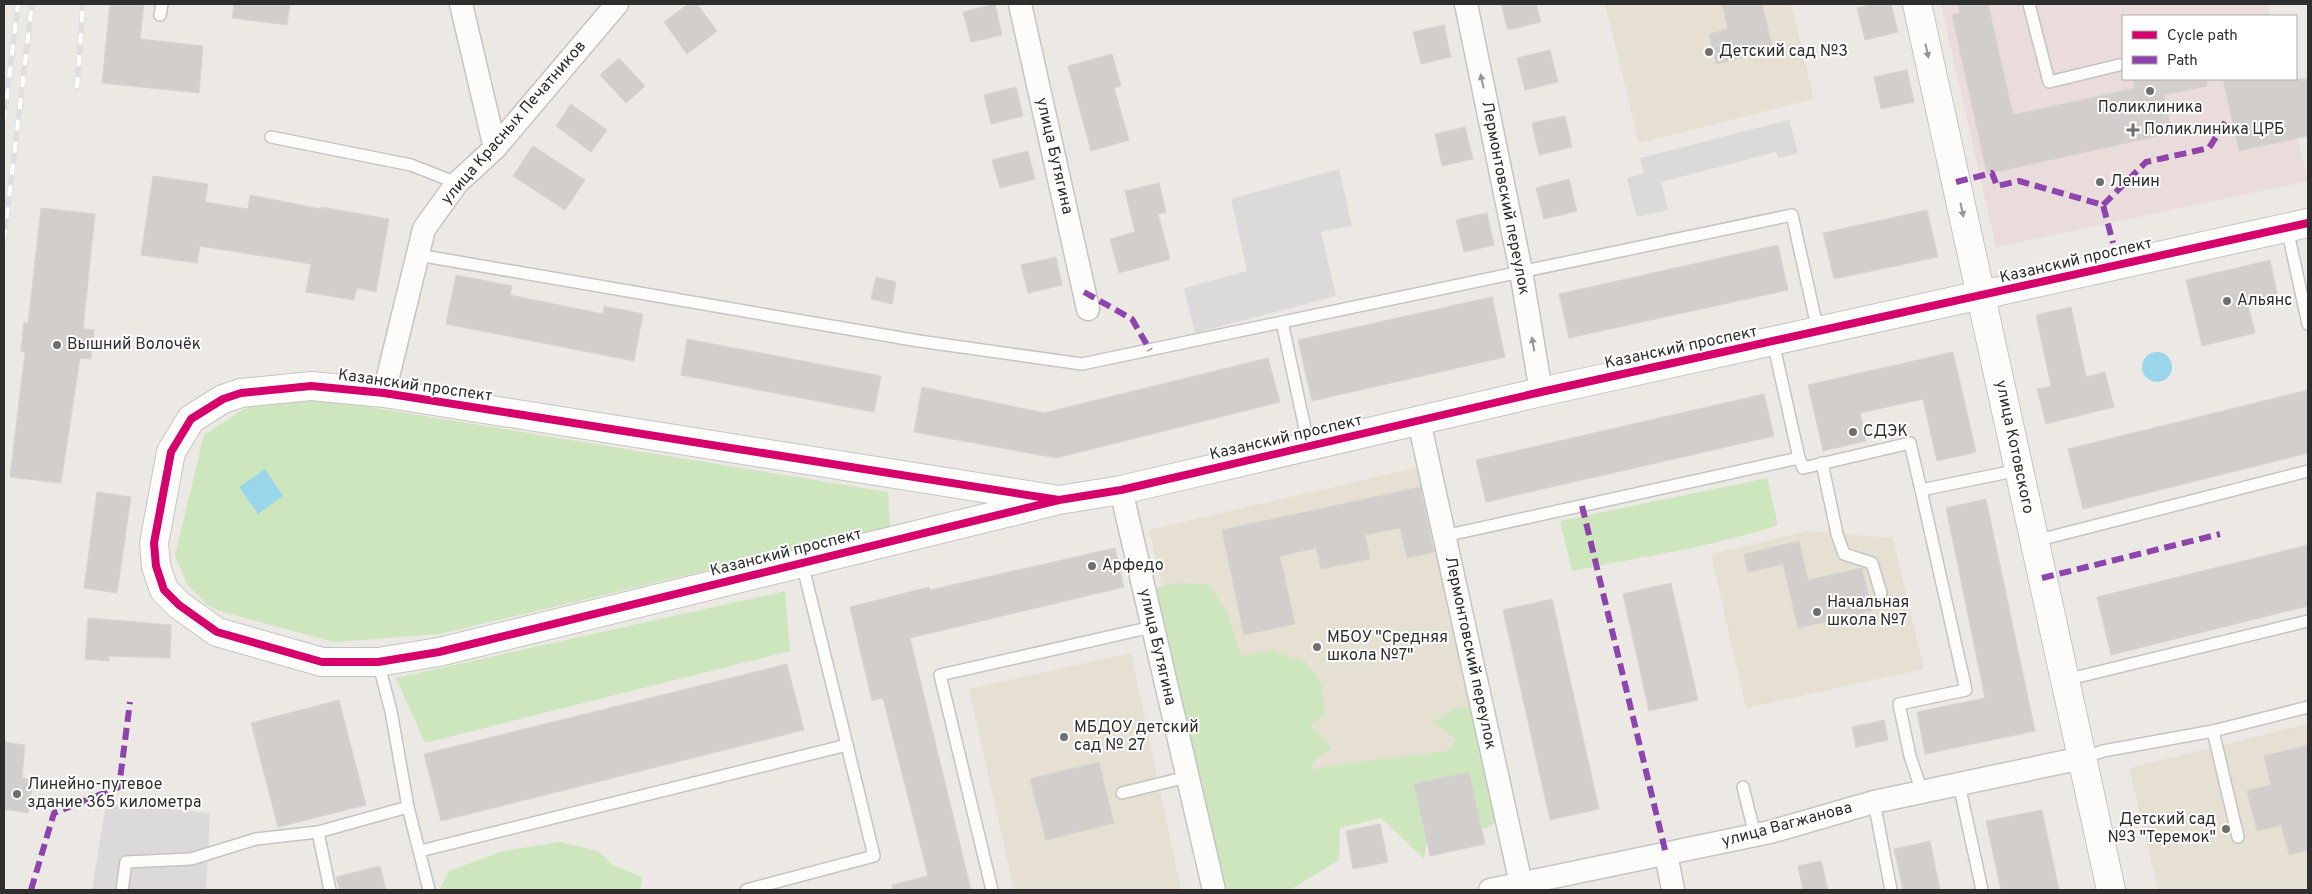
<svg xmlns="http://www.w3.org/2000/svg" width="2312" height="894" viewBox="0 0 2312 894" font-family="Overpass,sans-serif">
  <rect width="100%" height="100%" fill="#ece8e4"/>
  <g fill="#dcd9db">
    <polygon points="1789,120 1798,153 1778,158 1776,152 1661,182 1668,210 1637,217 1627,178 1644,173 1640,158"/>
    <polygon points="1339,169 1352,226 1321,232 1336,296 1195,333 1184,288 1247,271 1231,199"/>
    <polygon points="106,803 210,813 206,890 92,890"/>
  </g>
  <g fill="#e6e0d3">
    <polygon points="1605,4 1791,4 1814,99 1639,143"/>
    <polygon points="1419,467 1483,764 1216,822 1149,530"/>
    <polygon points="1808,531 1893,538 1924,669 1746,708 1711,554"/>
    <polygon points="1131,653 1181,890 1014,890 969,689"/>
    <polygon points="2308,724 2308,890 2158,890 2129,768"/>
  </g>
  <polygon fill="#e9dcdb" points="1941,4 2267,4 2270,16 2123,16 2123,79 2284,79 2308,181 1996,247"/>
  <g fill="#cee6be">
    <polygon points="303,396 888,492 890,527 440,634 334,642 223,612 207,605 187,584 175,555 204,435 250,405"/>
    <path d="M1767 478 1778 525C1712 547 1641 557 1572 571L1560 521Z"/>
    <path d="M1178 583 1208 584 1227 612 1241 655 1272 651 1306 662 1322 685 1325 715 1310 725 1331 748 1312 763 1311 770C1355 760 1402 758 1447 751L1456 740 1433 722 1456 708 1479 705 1503 818 1485 829 1451 828 1428 834 1424 859 1381 818 1340 828 1339 860 1290 890H1219L1206 834 1203 782 1192 762 1155 588Z"/>
    <polygon points="785,591 790,651 425,743 396,678"/>
    <polygon points="560,842 598,851 613,865 642,877 640,890 439,890 449,871 503,851"/>
  </g>
  <g fill="#99d6ec">
    <circle cx="2157" cy="367" r="15"/>
    <polygon points="265,469 283,496 258,514 239,487"/>
  </g>
  <g fill="#d1cecb" stroke="#d7d4d0">
    <polygon points="110,4 144,4 140,39 203,46 199,93 102,83"/>
    <polygon points="234,4 290,4 287,25 232,18"/>
    <polygon points="688,4 697,4 717,31 687,54 664,22"/>
    <polygon points="995,4 1002,35 971,42 963,12"/>
    <polygon points="1501,4 1536,4 1541,22 1508,30"/>
    <polygon points="1722,4 1762,4 1773,50 1716,64 1709,34 1728,29"/>
    <polygon points="1876,4 1891,4 1898,32 1865,40 1857,8"/>
    <polygon points="1958,4 1988,4 2013,115 2135,88 2133,79 2207,79 2207,86 2164,95 2172,133 1987,174 1952,15 1960,13"/>
    <polygon points="1444,25 1451,57 1421,64 1413,32"/>
    <polygon points="1550,50 1558,82 1525,90 1517,58"/>
    <polygon points="1112,54 1121,86 1114,88 1129,140 1091,151 1068,66"/>
    <polygon points="619,58 645,86 626,103 600,75"/>
    <polygon points="1907,70 1914,102 1881,109 1874,77"/>
    <polygon points="2223,79 2308,79 2308,136 2239,151"/>
    <polygon points="1016,87 1023,116 991,124 984,95"/>
    <polygon points="571,104 607,130 591,152 556,126"/>
    <polygon points="1565,116 1572,147 1539,155 1532,123"/>
    <polygon points="1465,127 1473,159 1442,166 1435,134"/>
    <polygon points="533,146 585,180 565,210 513,176"/>
    <polygon points="1028,151 1035,179 1000,188 992,160"/>
    <polygon points="153,176 208,184 205,202 248,209 250,195 321,209 321,207 389,219 376,292 357,288 354,300 306,292 311,264 200,246 197,263 141,255"/>
    <polygon points="1569,179 1577,211 1544,219 1536,188"/>
    <polygon points="1159,183 1166,212 1158,214 1170,259 1119,273 1110,239 1135,232 1125,191"/>
    <polygon points="41,208 95,214 83,329 94,330 91,359 80,358 61,483 10,477 25,352 21,351 24,322 28,323"/>
    <polygon points="1927,210 1938,257 1834,279 1823,233"/>
    <polygon points="1487,213 1494,245 1464,252 1456,220"/>
    <polygon points="1778,245 1788,290 1569,338 1559,294"/>
    <polygon points="1056,257 1062,285 1028,293 1021,265"/>
    <polygon points="2270,260 2278,298 2248,305 2255,333 2202,346 2186,280"/>
    <polygon points="456,275 512,286 510,295 603,314 604,306 643,314 634,361 446,324"/>
    <polygon points="876,277 896,282 892,304 871,299"/>
    <polygon points="1492,297 1505,357 1312,401 1298,340"/>
    <polygon points="2071,307 2086,377 2105,372 2114,407 2046,424 2037,389 2051,386 2036,315"/>
    <polygon points="687,339 881,376 874,412 681,375"/>
    <polygon points="1953,352 1976,452 1937,461 1923,399 1860,413 1866,441 1823,451 1808,385"/>
    <polygon points="1268,358 1280,402 1056,458 914,432 922,387 1044,413"/>
    <polygon points="2308,390 2308,453 2083,509 2068,449"/>
    <polygon points="1764,394 1774,436 1486,502 1476,460"/>
    <polygon points="1420,487 1434,552 1407,558 1400,528 1365,535 1370,559 1321,569 1316,548 1280,556 1295,624 1244,635 1222,530"/>
    <polygon points="97,492 131,497 117,593 84,588"/>
    <polygon points="1986,499 2035,731 1925,754 1917,712 1985,698 1946,508"/>
    <polygon points="1799,541 1808,580 1862,568 1872,611 1798,628 1783,564 1748,572 1744,554"/>
    <polygon points="2308,545 2308,606 2111,655 2097,597"/>
    <polygon points="1115,548 1124,587 910,638 971,890 893,890 892,885 928,876 883,698 872,701 850,607 929,587 930,590"/>
    <polygon points="1671,583 1698,700 1649,711 1623,594"/>
    <polygon points="1552,599 1599,809 1550,820 1503,610"/>
    <polygon points="88,618 171,625 170,658 109,656 109,661 85,659"/>
    <polygon points="787,664 804,730 441,821 424,754"/>
    <polygon points="339,700 366,805 278,827 251,723"/>
    <polygon points="1884,720 1888,740 1856,747 1852,727"/>
    <polygon points="4,742 25,745 22,778 33,780 28,813 4,809"/>
    <polygon points="2308,745 2308,850 2289,855 2281,825 2257,831 2247,791 2271,785 2264,756"/>
    <polygon points="1099,762 1114,823 1046,840 1030,779"/>
    <polygon points="1469,772 1485,844 1430,856 1414,784"/>
    <polygon points="2042,810 2059,890 2001,890 1986,821"/>
    <polygon points="1380,824 1388,862 1353,869 1346,831"/>
    <polygon points="1930,841 1940,890 1903,890 1894,849"/>
    <polygon points="1821,861 1828,890 1803,890 1798,866"/>
    <polygon points="380,866 386,890 340,890 336,877"/>
  </g>
  <g fill="none" stroke-linecap="round" stroke-linejoin="round">
    <defs>
      <g id="lane">
        <polyline points="2029,4 2049,82 2119,65"/>
        <polyline points="160,15 162,4"/>
        <polyline points="271,137 411,165 457,183"/>
        <polyline points="2287,228 2308,324"/>
        <polyline points="418,255 919,341 1082,364 1792,215 1818,331"/>
        <polyline points="1282,322 1309,447"/>
        <polyline points="1773,342 1799,458 1803,468 1910,443 1921,490"/>
        <polyline points="1822,463 1837,534 1844,554 1872,563 1881,593"/>
        <polyline points="1444,536 1799,458"/>
        <polyline points="2035,541 2308,471"/>
        <polyline points="2065,680 2308,621"/>
        <polyline points="2213,731 2238,837"/>
        <polyline points="2082,758 2103,751 2213,731 2308,707"/>
        <polyline points="1959,784 1982,890"/>
        <polyline points="1743,787 1755,835"/>
        <polyline points="1922,792 1910,756 1899,704 1966,690 1921,490 2019,470"/>
        <polyline points="1122,793 1187,777"/>
        <polyline points="1874,802 1891,890"/>
        <polyline points="408,807 429,890"/>
        <polyline points="420,851 847,745 802,563"/>
        <polyline points="122,890 126,862 191,859 256,839 318,832"/>
        <polyline points="330,890 318,832 408,807 391,711 378,662"/>
        <polyline points="746,890 874,856 847,745"/>
        <polyline points="992,890 940,675 1152,627"/>
      </g>
      <g id="street">
        <polyline points="461,4 495,148"/>
        <polyline points="1020,4 1088,309"/>
        <polyline points="1466,4 1521,271 1541,392"/>
        <polyline points="384,393 424,229 457,183 495,148 617,4"/>
        <polyline points="1419,421 1521,884"/>
        <polyline points="1121,490 1214,890"/>
        <polyline points="1666,854 1673,890"/>
        <polyline points="1490,890 1770,832 1874,802 2082,758"/>
      </g>
      <g id="secondary">
        <polyline points="1917,4 2111,890"/>
        <polyline points="1059,500 384,393 311,386 241,393 223,399 191,419 171,452 154,543 156,566 164,590 179,605 217,632 322,662 378,662 439,652 1059,500 1121,490 1541,392 2308,223"/>
      </g>
    </defs>
    <use href="#lane" stroke="#c5c4c5" stroke-width="14"/>
    <use href="#street" stroke="#c5c4c5" stroke-width="25"/>
    <use href="#secondary" stroke="#c5c4c5" stroke-width="30"/>
    <use href="#lane" stroke="#fcfcfb" stroke-width="11"/>
    <use href="#street" stroke="#fcfcfb" stroke-width="22"/>
    <use href="#secondary" stroke="#fcfcfb" stroke-width="28"/>
    <defs>
      <g id="rail">
        <polyline points="77,88 83,4"/>
        <polyline points="4,121 18,4"/>
        <polyline points="4,240 32,4"/>
      </g>
    </defs>
    <use href="#rail" stroke="#dfdfe1" stroke-width="5.5"/>
    <use href="#rail" stroke="#fff" stroke-width="4" stroke-dasharray="11" stroke-linecap="butt"/>
    <g stroke="#8e44ad" stroke-width="6" stroke-dasharray="12 6" stroke-linecap="butt">
      <polyline points="1956,182 1992,173 1997,186 2019,181 2103,205 2113,243"/>
      <polyline points="2103,205 2146,162 2209,148 2226,121"/>
      <polyline points="1084,292 1132,319 1150,350"/>
      <polyline points="1582,506 1666,854"/>
      <polyline points="2042,578 2220,534"/>
      <polyline points="31,890 54,813 119,787 130,702"/>
    </g>
    <defs>
      <polyline id="cycleway" points="1059,500 384,393 311,386 241,393 223,399 191,419 171,452 154,543 156,566 164,590 179,605 217,632 322,662 378,662 439,652 1059,500 1121,490 1541,392 2308,223"/>
    </defs>
    <use href="#cycleway" stroke="#fff" stroke-width="11"/>
    <use href="#cycleway" stroke="#d6006c" stroke-width="8"/>
  </g>
  <defs><path id="oneway-solid" d="M-6-.8H1V-3.2L6.5 0L1 3.2V.8H-6Z" transform="scale(1.25)"/></defs>
  <g fill="#959594">
    <use href="#oneway-solid" transform="translate(1927 51) rotate(78)"/>
    <use href="#oneway-solid" transform="translate(1482 81) rotate(-102)"/>
    <use href="#oneway-solid" transform="translate(1962 210) rotate(78)"/>
    <use href="#oneway-solid" transform="translate(1533 344) rotate(-100)"/>
  </g>
  <g fill="#706f6e" stroke="#fff" stroke-width="2">
    <circle cx="1709" cy="52" r="5"/>
    <circle cx="2150" cy="91" r="5"/>
    <path d="M2130.5 122.5h5v5h5v5h-5v5h-5v-5h-5v-5h5z"/>
    <circle cx="2100" cy="182" r="5"/>
    <circle cx="2227" cy="301" r="5"/>
    <circle cx="57" cy="345" r="5"/>
    <circle cx="1853" cy="432" r="5"/>
    <circle cx="1092" cy="566" r="5"/>
    <circle cx="1817" cy="612" r="5"/>
    <circle cx="1317" cy="647" r="5"/>
    <circle cx="1064" cy="737" r="5"/>
    <circle cx="17" cy="794" r="5"/>
    <circle cx="2226" cy="829" r="5"/>
  </g>
  <g text-anchor="middle" dominant-baseline="central" stroke-width="4" stroke-linejoin="round" paint-order="stroke">
    <g font-size="16" fill="#2e2e2e" stroke="#fff" text-anchor="start">
      <text x="1719" y="52">Детский сад №3</text>
      <text x="2150" y="108" text-anchor="middle">Поликлиника</text>
      <text x="2144" y="130">Поликлиника ЦРБ</text>
      <text x="2110" y="182">Ленин</text>
      <text x="2237" y="301">Альянс</text>
      <text x="67" y="345">Вышний Волочёк</text>
      <text x="1863" y="432">СДЭК</text>
      <text x="1102" y="566">Арфедо</text>
      <text x="1827" y="603">Начальная<tspan x="1827" dy="18">школа №7</tspan></text>
      <text x="1327" y="638">МБОУ "Средняя<tspan x="1327" dy="18">школа №7"</tspan></text>
      <text x="1074" y="728">МБДОУ детский<tspan x="1074" dy="18">сад № 27</tspan></text>
      <text x="27" y="785">Линейно-путевое<tspan x="27" dy="18">здание 365 километра</tspan></text>
      <text x="2216" y="820" text-anchor="end">Детский сад<tspan x="2216" dy="18">№3 "Теремок"</tspan></text>
    </g>
    <g font-size="16" fill="#2e2e2e" stroke="#fff">
      <text transform="translate(514 123) rotate(-49)">улица Красных Печатников</text>
      <text transform="translate(1054 156) rotate(77)">улица Бутягина</text>
      <text transform="translate(1505 198) rotate(79)">Лермонтовский переулок</text>
      <text transform="translate(2076 261) rotate(-13)">Казанский проспект</text>
      <text transform="translate(1681 348) rotate(-12)">Казанский проспект</text>
      <text transform="translate(415 386) rotate(8)">Казанский проспект</text>
      <text transform="translate(1286 438) rotate(-13)">Казанский проспект</text>
      <text transform="translate(2014 447) rotate(78)">улица Котовского</text>
      <text transform="translate(786 553) rotate(-14)">Казанский проспект</text>
      <text transform="translate(1157 647) rotate(77)">улица Бутягина</text>
      <text transform="translate(1470 653) rotate(78)">Лермонтовский переулок</text>
      <text transform="translate(1787 825) rotate(-15)">улица Вагжанова</text>
    </g>
  </g>
  <rect width="2312" height="894" fill="none" stroke="#2e2e2e" stroke-width="10"/>
  <rect x="2122" y="15" width="175" height="65" fill="#ffffff" stroke="#ababab"/>
  <rect x="2132" y="31" width="25" height="8" fill="#d6006c" stroke="#ababab"/>
  <text x="2167" y="40" font-size="15" fill="#2e2e2e">Cycle path</text>
  <rect x="2132" y="56" width="25" height="8" fill="#8e44ad" stroke="#ababab"/>
  <text x="2167" y="65" font-size="15" fill="#2e2e2e">Path</text>
</svg>
